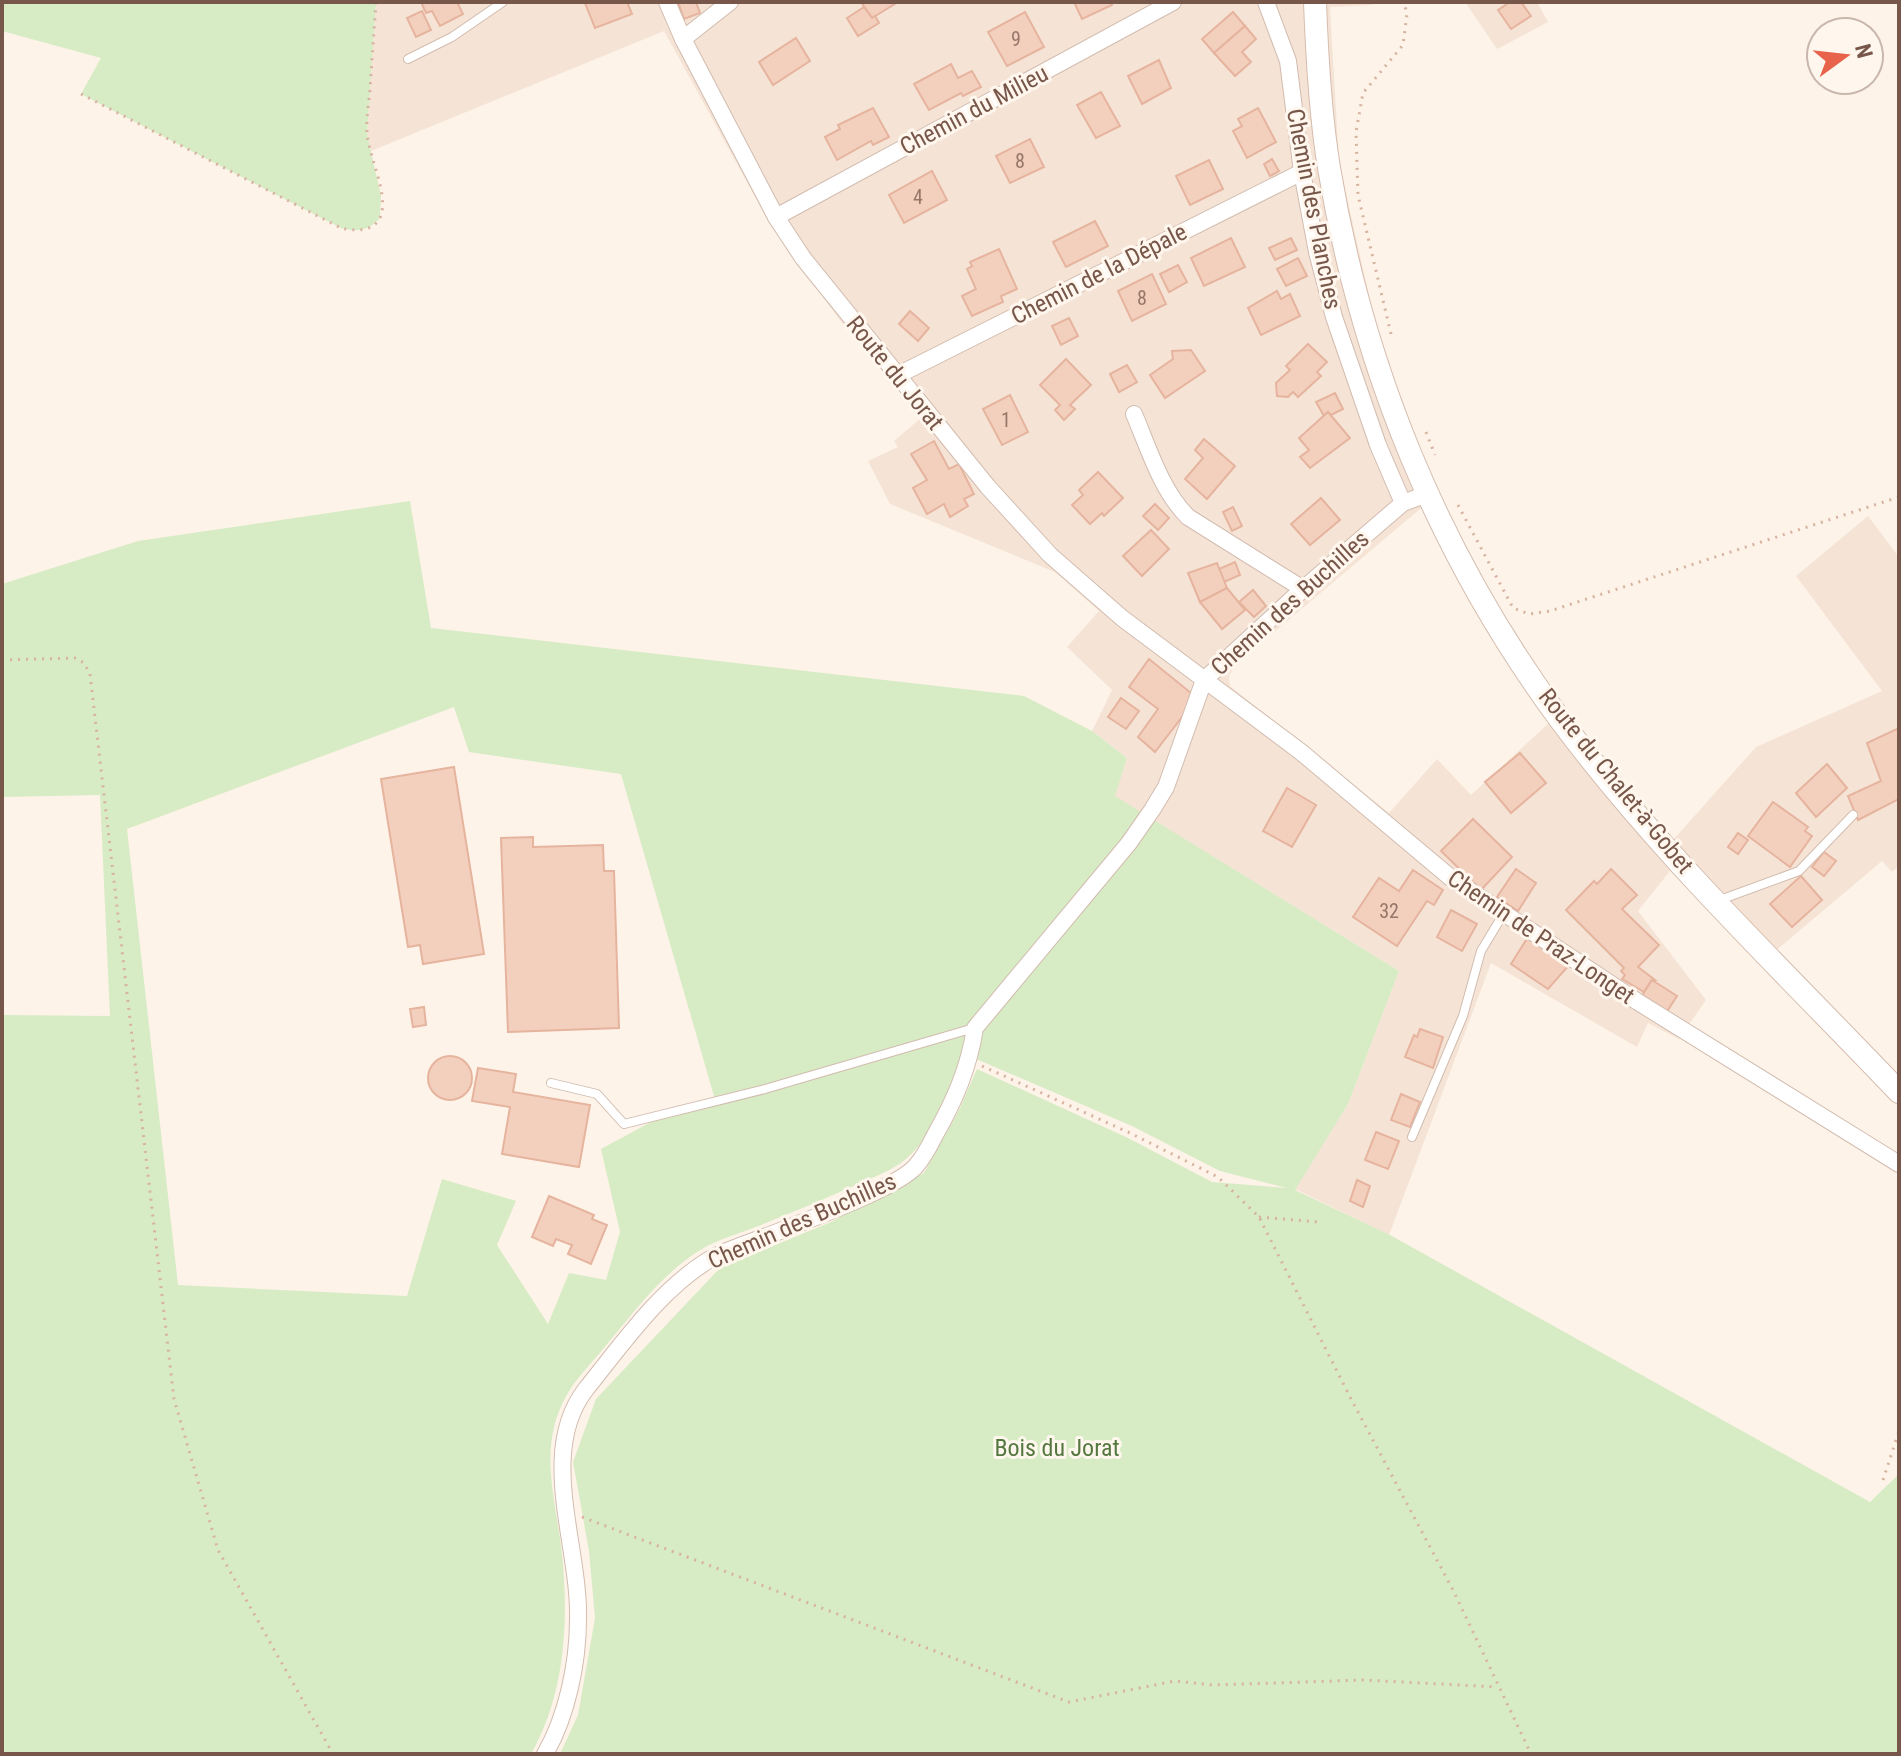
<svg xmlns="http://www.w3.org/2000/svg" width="1901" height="1756" viewBox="0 0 1901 1756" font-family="'Roboto Condensed',sans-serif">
  <rect width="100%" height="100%" fill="#fdf3e8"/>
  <g fill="#f5e4d6">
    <polygon points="376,2 1383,2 1371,5 1330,7 1339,162 1378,336 1414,437 1439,493 1235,665 1229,676 1230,686 1389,813 1437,759 1471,795 1565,708 1637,800 1673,840 1756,747 1882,691 1796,576 1868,516 1899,557 1899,866 1892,872 1882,861 1761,963 1670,871 1638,911 1706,1000 1679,1039 1648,1023 1637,1047 1491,963 1389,1235 1295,1189 1348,1104 1399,971 1114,796 1127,758 1092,731 1112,690 1067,647 1099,611 1055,572 890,504 868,461 898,447 894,441 922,417 842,323 770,224 664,31 371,151 367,134"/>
    <polygon points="1465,2 1537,2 1548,22 1497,49"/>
  </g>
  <g fill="#d7ebc5" fill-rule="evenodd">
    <path d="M2 2H376L367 134 381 196 380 218C369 231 356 232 341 228L81 94 101 58 2 31Z"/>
    <path d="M410 501 431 628 1024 696 1092 731 1127 758 1115 796 1399 971 1348 1104 1295 1190 1390 1235 1870 1502 1899 1474V1754H560L578 1715 595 1618 589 1551 573 1462 596 1399 720 1268 831 1222 924 1173 959 1110 977 1069 1128 1138 1212 1182 1287 1188 1220 1171 1132 1126 967 1055C952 1087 934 1135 906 1159 893 1170 874 1177 858 1184 825 1199 791 1213 758 1226 741 1233 723 1238 707 1246 666 1269 638 1307 608 1343 597 1357 584 1370 573 1385 535 1440 555 1493 562 1554 569 1621 565 1695 531 1754H2V1015L110 1016 100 795 2 797V584L138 541ZM454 707 469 752 621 774 716 1103 651 1122 601 1149 620 1232 606 1280 569 1273 548 1324 497 1245 516 1201 442 1179 407 1296 178 1285 127 829Z"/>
  </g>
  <g fill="#f3d0be" stroke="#e6b49e" stroke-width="2">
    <polygon points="421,2 457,2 463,14 440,26 432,11 426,13"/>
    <polygon points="627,2 632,14 595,28 585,3"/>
    <polygon points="678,2 696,2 700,13 684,19"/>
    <polygon points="861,2 898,2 872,18"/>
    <polygon points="1074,2 1111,2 1112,5 1082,19"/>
    <polygon points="1510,2 1521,2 1531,16 1511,29 1498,10"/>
    <polygon points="864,7 872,18 875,16 879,23 858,36 847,18"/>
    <polygon points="422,11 431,30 416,37 407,18"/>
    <polygon points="1025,12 1044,47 1007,66 988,32"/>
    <polygon points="1233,12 1245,26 1214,53 1202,39"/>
    <polygon points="1245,26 1256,39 1242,52 1251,62 1235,76 1214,53"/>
    <polygon points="796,38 810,61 773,85 759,62"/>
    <polygon points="1159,60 1171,88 1142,104 1128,76"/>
    <polygon points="951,64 958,78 972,71 981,87 963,96 961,93 929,110 914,84"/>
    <polygon points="1101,92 1120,126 1096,138 1077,105"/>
    <polygon points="873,108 889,137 873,145 871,141 837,160 825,137 840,129 838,125"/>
    <polygon points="1258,108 1276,142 1247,158 1233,131 1242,126 1238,119"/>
    <polygon points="1030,139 1044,167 1010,183 996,156"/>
    <polygon points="1272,159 1279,171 1270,176 1264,164"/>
    <polygon points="1209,160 1223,189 1190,205 1176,176"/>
    <polygon points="932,171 947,200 904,223 889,195"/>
    <polygon points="1095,221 1108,246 1066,267 1053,242"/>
    <polygon points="1231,238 1245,267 1204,286 1191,258"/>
    <polygon points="1291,238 1297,250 1275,260 1269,248"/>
    <polygon points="999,249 1017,289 1001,296 1003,302 972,316 962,296 976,289 967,269 972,266 970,262"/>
    <polygon points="1298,258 1307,276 1286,286 1277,269"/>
    <polygon points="1178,265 1187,282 1169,292 1160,274"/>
    <polygon points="1152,274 1166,304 1132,321 1118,291"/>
    <polygon points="1277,291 1281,299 1290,294 1300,316 1261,335 1248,308"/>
    <polygon points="910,311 929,328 918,341 899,324"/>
    <polygon points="1069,318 1078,336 1061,345 1052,326"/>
    <polygon points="1308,344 1327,362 1317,372 1321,376 1298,397 1293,392 1288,397 1277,396 1276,383 1290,370 1286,366"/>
    <polygon points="1191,350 1205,371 1165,398 1150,375 1173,359 1172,351"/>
    <polygon points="1066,359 1091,385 1070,405 1075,409 1064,420 1055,410 1060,405 1040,385"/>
    <polygon points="1127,365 1137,382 1119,392 1110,374"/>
    <polygon points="1335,393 1343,409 1331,415 1328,412 1324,416 1316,402"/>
    <polygon points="1010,395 1028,432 1002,445 983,409"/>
    <polygon points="1328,412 1350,438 1310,468 1300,457 1309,450 1299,438"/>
    <polygon points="1204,439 1235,466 1207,499 1185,479 1203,458 1195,450"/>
    <polygon points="934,441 949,469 959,464 974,494 964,499 968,506 950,517 944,504 927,514 913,488 927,480 911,454"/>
    <polygon points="1098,472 1123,498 1104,516 1102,513 1090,524 1072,505 1083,495 1079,490"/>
    <polygon points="1321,498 1340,520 1310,545 1291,524"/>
    <polygon points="1155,504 1169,518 1158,530 1143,516"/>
    <polygon points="1233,507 1242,526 1232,531 1223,512"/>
    <polygon points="1151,530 1169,549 1142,576 1123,556"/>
    <polygon points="1235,562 1240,575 1224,582 1219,569"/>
    <polygon points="1217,563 1227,588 1200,602 1188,573"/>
    <polygon points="1227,588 1245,610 1222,629 1200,602"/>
    <polygon points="1253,590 1266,606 1254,617 1239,602"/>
    <polygon points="1149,659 1191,693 1185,713 1155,752 1138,737 1158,709 1129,687"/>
    <polygon points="1121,698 1139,711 1126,729 1108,717"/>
    <polygon points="1899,728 1899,799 1858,820 1848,796 1881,781 1867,743"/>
    <polygon points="1520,753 1546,783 1511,813 1485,782"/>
    <polygon points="1827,764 1847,788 1816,817 1796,793"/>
    <polygon points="454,767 484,954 423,964 420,945 408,947 381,779"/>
    <polygon points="1287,788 1316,805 1292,847 1263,831"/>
    <polygon points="1773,802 1808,827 1805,831 1812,836 1790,867 1748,836"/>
    <polygon points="1473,819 1512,857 1481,890 1441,851"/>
    <polygon points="1738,833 1748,840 1738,854 1728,847"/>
    <polygon points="533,837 533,847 603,845 604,871 614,871 619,1028 508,1032 501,838"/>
    <polygon points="1824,852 1836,861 1824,876 1812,867"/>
    <polygon points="1516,869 1536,883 1518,911 1497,897"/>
    <polygon points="1611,869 1637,895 1622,909 1659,945 1638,967 1655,980 1652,980 1644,992 1622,979 1625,975 1621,971 1624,968 1566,910 1594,881 1597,884"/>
    <polygon points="1413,870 1443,890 1434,905 1427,901 1397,946 1353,917 1379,878 1399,891"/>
    <polygon points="1801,876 1822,900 1792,927 1770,904"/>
    <polygon points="1451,910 1477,924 1462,951 1437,937"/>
    <polygon points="1528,937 1570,964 1548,989 1511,964"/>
    <polygon points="1652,980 1677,996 1666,1013 1641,997"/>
    <polygon points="424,1007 426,1025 413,1027 410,1009"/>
    <polygon points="1420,1029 1443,1037 1433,1068 1405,1057 1414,1035 1417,1037"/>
    <circle cx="450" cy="1078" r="22"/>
    <polygon points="478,1068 516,1074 513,1092 590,1105 579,1167 502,1154 510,1107 472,1101"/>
    <polygon points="1401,1094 1420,1102 1410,1127 1391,1120"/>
    <polygon points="1376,1132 1399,1141 1388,1169 1365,1160"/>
    <polygon points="1357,1180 1370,1186 1363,1207 1350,1201"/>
    <polygon points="549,1196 594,1215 592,1219 607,1225 591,1264 568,1254 572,1245 556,1239 553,1246 532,1237"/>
  </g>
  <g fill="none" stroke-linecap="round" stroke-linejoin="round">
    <defs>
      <g id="service">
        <polyline points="408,59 452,37 503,2"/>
        <polyline points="1717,901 1799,871 1853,815"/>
        <polyline points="551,1083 597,1094 624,1124 765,1089 974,1028"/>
        <polyline points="1412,1137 1463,1016 1481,951 1504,913"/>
      </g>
      <g id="minor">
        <polyline points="667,2 683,39 776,217 803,258 988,487 1050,555 1122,618 1301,752 1451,878 1638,1002 1899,1164"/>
        <polyline points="1266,2 1288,61 1302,172 1317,252 1334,317 1378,445 1403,503"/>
        <polyline points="683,39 730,2"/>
        <polyline points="776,217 1173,2"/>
        <polyline points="896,376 1302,172"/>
        <path d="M1134 414C1149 449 1161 490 1188 517L1303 589"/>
        <path d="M545 1754C567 1716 578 1663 578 1619 580 1546 537 1452 586 1389 623 1343 661 1288 712 1258 733 1247 758 1240 780 1231 810 1219 897 1188 916 1166 924 1157 930 1145 935 1135 955 1100 969 1067 975 1028L1129 843 1152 810 1166 787 1204 680 1303 589 1403 503 1427 494"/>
      </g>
      <path id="secondary" d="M1315 2C1317 57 1320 113 1329 168 1362 367 1439 555 1559 718 1659 853 1783 970 1899 1092"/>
    </defs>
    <use href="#service" stroke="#d2bcaf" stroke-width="10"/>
    <use href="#minor" stroke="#d2bcaf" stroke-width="18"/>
    <use href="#secondary" stroke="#d5bcad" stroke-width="24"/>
    <g stroke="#d8b2a1" stroke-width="3" stroke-dasharray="2 6" stroke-linecap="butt">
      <path d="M81 94 341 228C354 231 373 232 380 218 390 195 368 156 367 132 366 118 369 103 370 89 372 60 374 31 376 2"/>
      <polyline points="1391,334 1358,195 1356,132 1363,93 1403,45 1407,14 1404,2"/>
      <polyline points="1426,432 1435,455"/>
      <polyline points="1458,505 1513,608 1529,614 1550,611 1899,497"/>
      <polyline points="2,660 75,658 84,663 90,674 174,1399 218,1550 333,1754"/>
      <polyline points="982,1066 1130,1133 1218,1177 1259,1217 1350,1397 1454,1592 1531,1754"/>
      <polyline points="1259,1217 1319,1222"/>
      <polyline points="1883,1480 1899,1431"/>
      <polyline points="582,1517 1069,1702 1175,1681 1213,1685 1364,1680 1497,1687"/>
    </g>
    <use href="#service" stroke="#fff" stroke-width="8"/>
    <use href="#minor" stroke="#fff" stroke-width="16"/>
    <use href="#secondary" stroke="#fff" stroke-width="22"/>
  </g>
  <g text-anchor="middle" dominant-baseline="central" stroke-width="6" stroke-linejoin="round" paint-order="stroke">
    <g font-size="20" fill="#977568">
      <text x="1016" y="39">9</text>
      <text x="1020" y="161">8</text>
      <text x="918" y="197">4</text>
      <text x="1142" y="298">8</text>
      <text x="1006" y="420">1</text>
      <text x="1389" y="911">32</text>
    </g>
    <g font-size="24" fill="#78574b" stroke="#fff7ee">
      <text transform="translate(974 110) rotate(-28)">Chemin du Milieu</text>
      <text transform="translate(1314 209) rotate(79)">Chemin des Planches</text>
      <text transform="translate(1099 274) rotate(-27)">Chemin de la Dépale</text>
      <text transform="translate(895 373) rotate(51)">Route du Jorat</text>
      <text transform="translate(1290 603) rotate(-42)">Chemin des Buchilles</text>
      <text transform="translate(1616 781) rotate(51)">Route du Chalet-à-Gobet</text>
      <text transform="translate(1541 937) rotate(34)">Chemin de Praz-Longet</text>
      <text transform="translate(802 1221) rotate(-24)">Chemin des Buchilles</text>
    </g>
    <g font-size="24" fill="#547840" stroke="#fff7ee">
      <text x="1057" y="1448">Bois du Jorat</text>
    </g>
  </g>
  <rect width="1901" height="1756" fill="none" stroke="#78574b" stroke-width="8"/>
  <g transform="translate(1845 56) rotate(75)"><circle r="38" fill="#fff7ee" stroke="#c9b7ad" stroke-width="2"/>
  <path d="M0-6L14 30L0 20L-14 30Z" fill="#e8634b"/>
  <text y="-12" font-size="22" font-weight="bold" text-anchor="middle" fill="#78574b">N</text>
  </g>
</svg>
